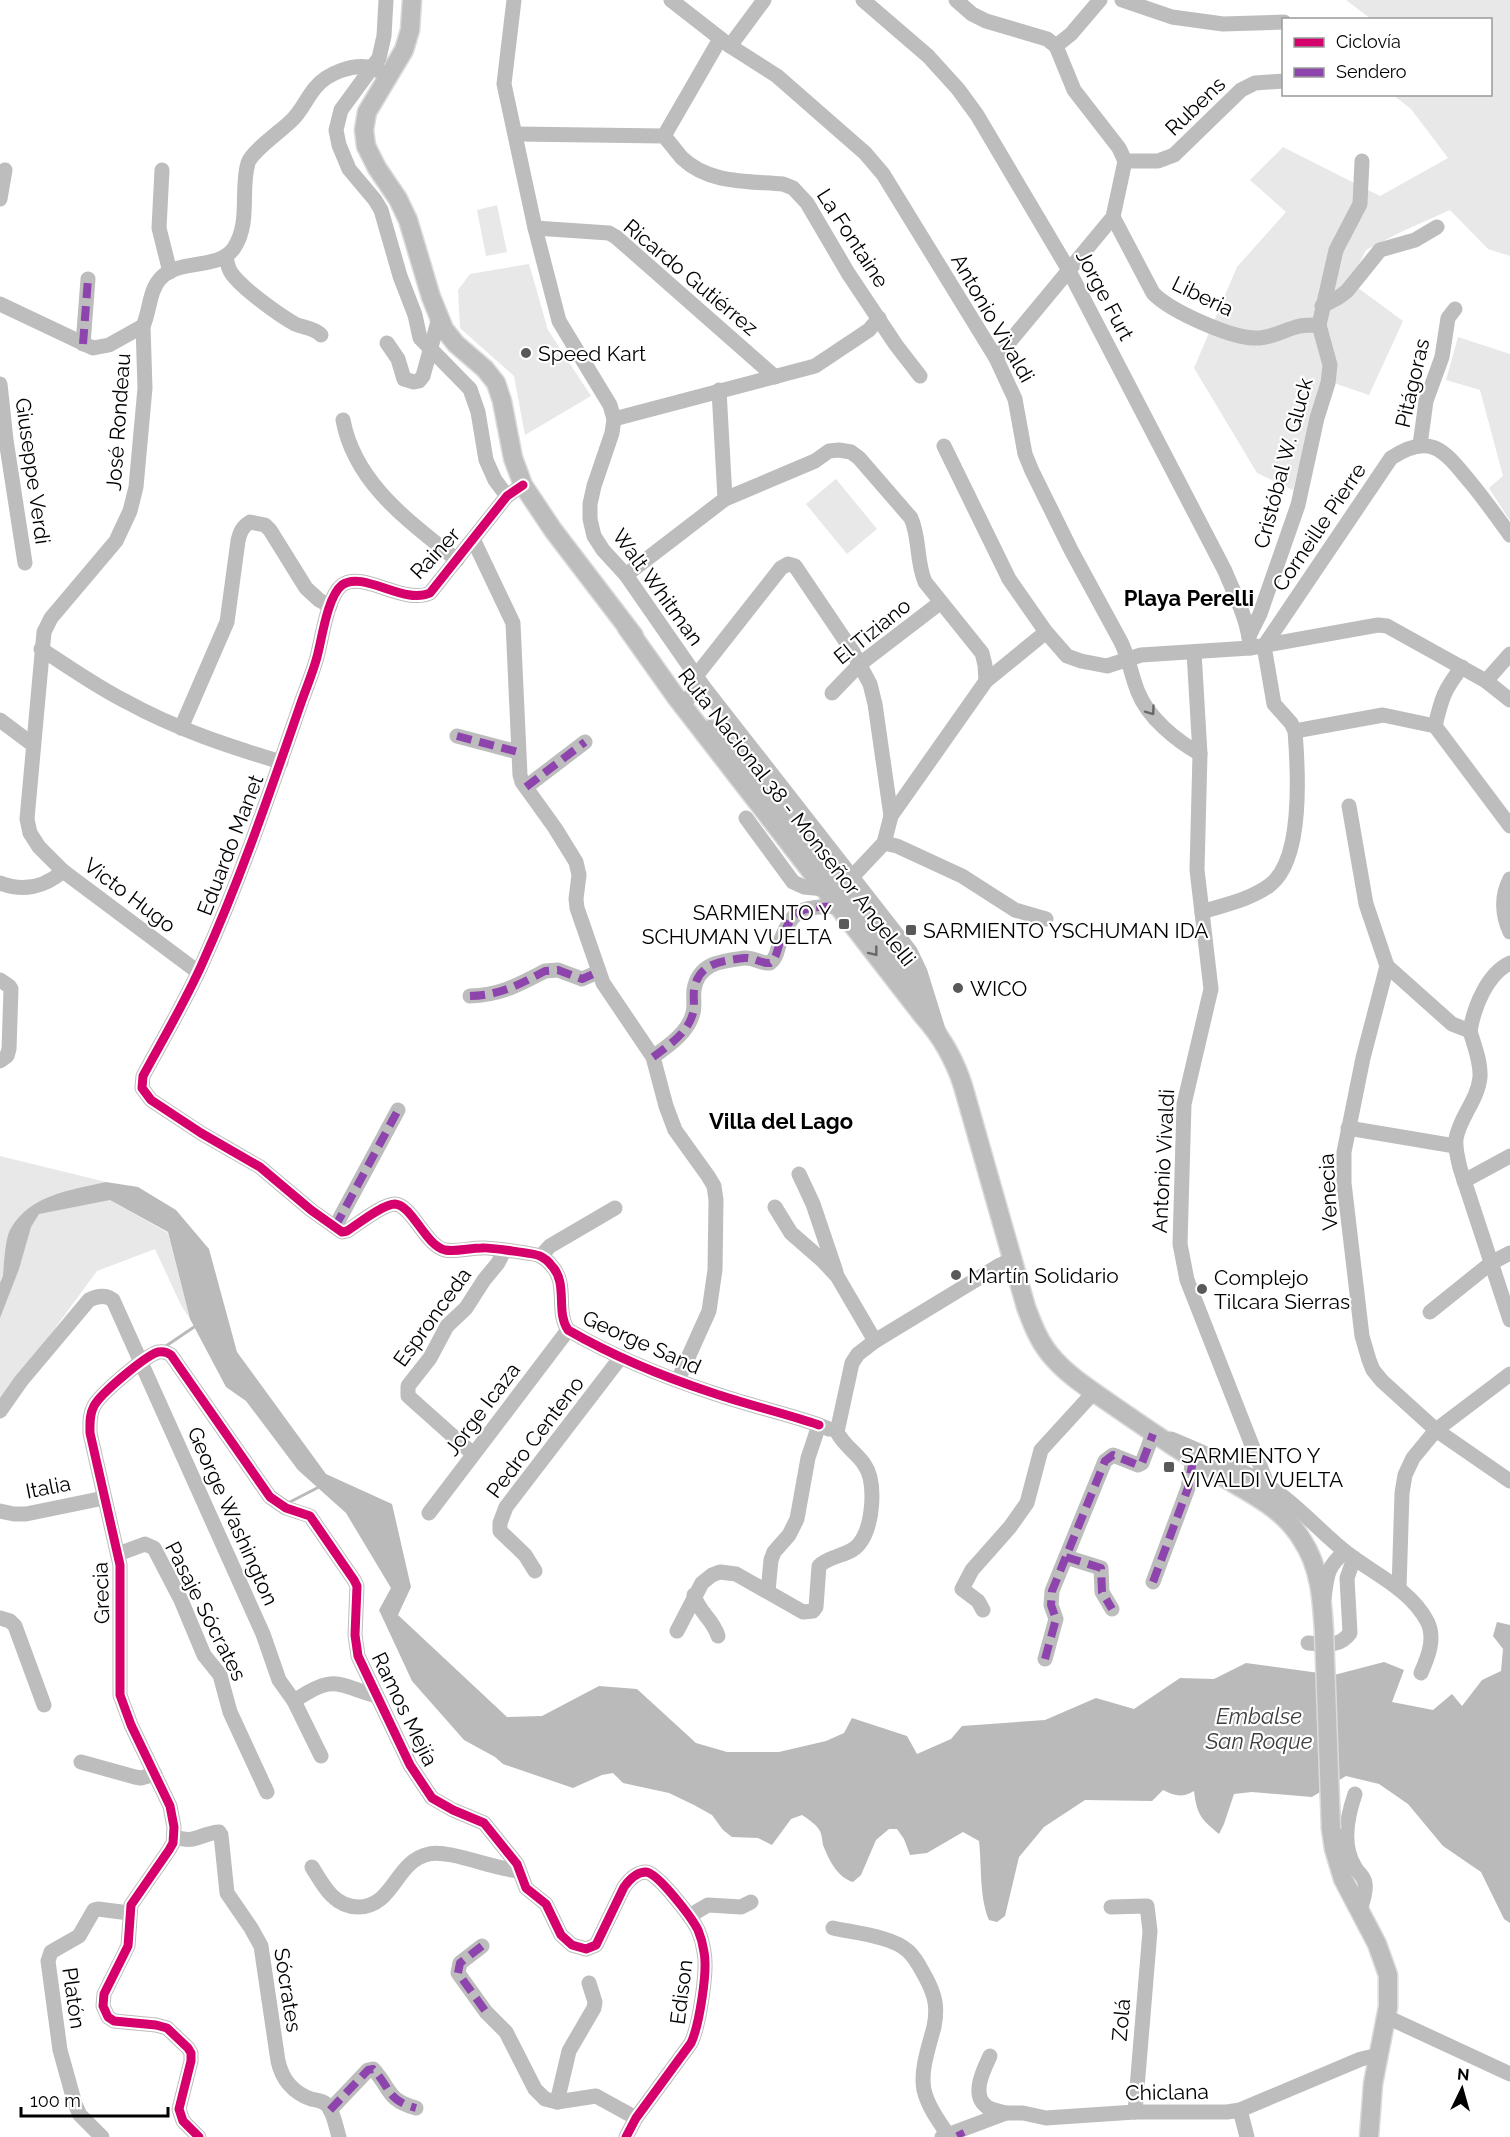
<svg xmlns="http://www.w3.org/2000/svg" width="1510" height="2137" viewBox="0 0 1510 2137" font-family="Raleway,sans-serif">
  <rect width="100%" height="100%" fill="#fff"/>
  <g fill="#e8e8e8">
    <polygon points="1346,0 1510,0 1510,256 1488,249 1450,210 1403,231 1366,250 1350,282 1403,321 1369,395 1322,379 1293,490 1257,473 1194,368 1237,267 1286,212 1250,180 1283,147 1380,196 1448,158 1411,109 1393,95 1490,94 1490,20 1371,19"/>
    <polygon points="497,205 507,252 486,256 477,210"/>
    <polygon points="529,264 548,330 591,396 525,435 514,376 460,328 458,290 470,274"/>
    <polygon points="1458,337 1510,354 1510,521 1489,488 1503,476 1480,390 1446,380"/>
    <polygon points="836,479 877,529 847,554 806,504"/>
    <polygon points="0,1156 106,1182 110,1200 168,1233 190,1319 181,1305 155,1249 97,1271 0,1403"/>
  </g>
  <path fill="#bababa" d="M106 1182 138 1187 176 1210 209 1249 237 1352 326 1474 392 1504 411 1587 398 1615 507 1717 542 1716 599 1686 637 1689 696 1743 727 1752H779L826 1741 844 1733 852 1718 907 1736 917 1754 951 1739 962 1726 1045 1720 1096 1698 1134 1709 1180 1678 1214 1679 1246 1663 1334 1675 1384 1662 1404 1670 1392 1702 1433 1710 1452 1694 1462 1706 1482 1680 1501 1671 1503 1649 1493 1636 1497 1622 1510 1625V1923L1504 1919 1481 1872 1443 1846 1408 1804 1379 1784 1346 1776 1312 1797 1252 1792 1234 1794 1224 1824 1219 1834C1201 1819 1197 1815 1194 1791 1182 1798 1175 1796 1163 1790L1152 1801 1085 1800 1044 1827 1019 1857 1005 1916 997 1922 989 1920C979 1896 982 1867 979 1841L963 1832 927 1853 910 1855 904 1839 897 1829H889L876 1840 861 1875 853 1882C837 1877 829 1860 823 1845 822 1841 822 1835 820 1831 816 1824 808 1819 802 1815L791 1819 772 1845 758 1838 732 1837 723 1830 712 1815 694 1805 669 1793 623 1783 613 1773 602 1775 573 1788 503 1764 495 1757 464 1740 412 1681 379 1610 391 1588 346 1513 298 1470 246 1401 226 1387 190 1319 168 1232 110 1200 39 1214 31 1227 19 1269 0 1318V1283L3 1276C4 1264 5 1240 10 1230 29 1195 70 1190 106 1182Z"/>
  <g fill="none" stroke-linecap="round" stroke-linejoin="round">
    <g stroke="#bababa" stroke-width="3">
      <polyline points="166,1346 194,1327"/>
      <polyline points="288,1503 319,1487"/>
    </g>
    <defs>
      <g id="major">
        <polyline points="412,0 410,30 404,50 367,112 364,130 366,146 377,168 398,199 408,220 431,297 444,329 456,344 485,369 496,383 502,401 513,458 523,485 553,530 634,636"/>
        <path d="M627 628 676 697 923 1016C942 1037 954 1058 963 1086L1026 1307C1033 1326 1040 1344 1054 1359 1070 1377 1091 1390 1111 1404 1147 1429 1183 1454 1221 1476 1251 1494 1284 1509 1302 1540 1320 1567 1322 1599 1324 1631"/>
        <polyline points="710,729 743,758 764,784 895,955 918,995"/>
        <polyline points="1331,1829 1334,1849 1343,1879 1377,1944 1388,1975 1388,2007 1373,2084 1369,2137"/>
      </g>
    </defs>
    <use href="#major" stroke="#dbdbdb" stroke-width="21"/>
    <g stroke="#bdbdbd" stroke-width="15">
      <polyline points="386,0 384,36 379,58 341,110 336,130 339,145 349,169 375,200 381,210 400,276 415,315 420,338 470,389 478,412 486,460 495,480 507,496"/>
      <polyline points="514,0 504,84 535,228 559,321 610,405 614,419 612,433 594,486 590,504 590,519 594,536 603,550 626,575 703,686 910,951 920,972 939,1033"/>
      <path d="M671 0 730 46 777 76 865 153 883 174 996 358 1015 399 1025 454 1032 471 1071 550 1121 642C1129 658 1131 675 1138 692 1148 718 1177 741 1200 754"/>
      <path d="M863 0 928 56 958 89 977 115 1067 267 1225 571C1235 596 1249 621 1250 648"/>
      <polyline points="956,0 972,14 986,21 1047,39 1056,46 1074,90 1119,148 1125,161"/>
      <polyline points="1122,0 1172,17 1223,24 1284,22"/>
      <polyline points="730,46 764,0"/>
      <polyline points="1056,46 1071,34 1100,0"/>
      <path d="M516 134 664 136C670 143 676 151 682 158 709 184 748 181 783 184L793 188 807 203 848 273 896 345 920 376"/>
      <polyline points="664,136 720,39"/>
      <polyline points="162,170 159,228 170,272"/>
      <polyline points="0,199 5,170"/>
      <path d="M1113 217 1153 293C1170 311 1234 340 1259 338 1274 337 1286 329 1300 326 1306 325 1313 325 1319 325"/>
      <polyline points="535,228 609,233 616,237 775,377"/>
      <path d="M226 257C227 263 228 269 232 274 243 289 279 315 295 324 304 328 313 327 321 335"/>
      <path d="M0 304 93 348 109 345 143 326C150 311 149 291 160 279 178 258 218 271 234 248 251 222 240 190 248 163 252 151 281 131 291 121 301 112 306 99 315 88 327 73 353 63 373 68 378 70 384 73 390 76"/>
      <polyline points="1322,306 1339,297 1347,291 1380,250 1415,240 1437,227"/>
      <polyline points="143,326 145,388 136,487 130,511 116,541 51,618 44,632 27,819 30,833 39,847 63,871 198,972"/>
      <polyline points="387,343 398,359 404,379 414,382 419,381 423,376 439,318"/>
      <polyline points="83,344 88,279"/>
      <polyline points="996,358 1113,217 1125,161 1158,161 1174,155 1241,90 1255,83 1284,81"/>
      <polyline points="0,384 6,440 25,563"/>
      <polyline points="719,390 725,499"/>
      <polyline points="614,419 815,366 869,330 879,318"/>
      <path d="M343 420C355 484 410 522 457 560"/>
      <polyline points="1420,445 1426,401 1442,357 1448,318 1455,309"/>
      <polyline points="944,446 1009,579 1046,632 1067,656 1081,661 1107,666 1141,655 1250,648 1378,625 1387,626 1486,681 1510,700"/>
      <path d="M523 485 507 496 430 593C403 605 363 570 342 585 327 597 322 639 317 657 313 672 307 686 302 700 271 789 241 878 202 964 185 1002 163 1039 143 1076L142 1088 151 1100 201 1133 260 1167 311 1210 342 1232 347 1231C358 1224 383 1204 395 1204 412 1205 425 1245 445 1250 457 1252 469 1248 482 1248 487 1247 537 1254 540 1256 544 1258 549 1262 551 1265 569 1283 555 1311 568 1330 613 1356 664 1377 713 1393 748 1405 784 1413 819 1425"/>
      <polyline points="473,539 513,623 520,775 522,782 555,828 576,862 579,875 576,899 577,908 603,983 653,1057 666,1106 675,1130 708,1176 714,1186 716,1200 715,1270 709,1311 678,1380"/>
      <path d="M626 575 725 499 815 461 829 451 839 450 851 452 859 458 911 518C920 538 916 561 925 582L982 653 985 665 986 681"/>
      <polyline points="1249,636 1260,614 1298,505 1317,418 1328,383 1330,365 1319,325 1336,250 1360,204 1362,161"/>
      <path d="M41 649C69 667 97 687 127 702 176 729 228 746 281 762"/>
      <polyline points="1194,652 1200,754 1197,870 1211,989 1184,1104 1180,1244 1187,1280 1268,1486"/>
      <path d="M1462 667C1444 690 1442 697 1435 726L1510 826"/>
      <polyline points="696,676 781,568 788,564 795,566 853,652 870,684 875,704 891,816"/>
      <polyline points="1486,681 1510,654"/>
      <polyline points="832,693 860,664 941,602"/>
      <polyline points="686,700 703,686"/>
      <polyline points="0,720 32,744"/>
      <path d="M181 728 227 622 238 541C240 532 242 527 250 522L265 525 270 530 306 588 319 600 330 606"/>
      <polyline points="1295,731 1383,715 1435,726"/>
      <polyline points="457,736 518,752"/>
      <polyline points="526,787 585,742"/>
      <polyline points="1349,806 1366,904 1387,966 1363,1058 1344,1152 1344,1183 1362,1336 1369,1360 1373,1370 1382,1381 1436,1430 1510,1481"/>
      <polyline points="746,818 793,882 804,887 825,889"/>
      <polyline points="884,843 897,846 962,876 1015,910 1046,919"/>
      <path d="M1510 879C1501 896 1502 915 1510 932"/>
      <polyline points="843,882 852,877 884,843 891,816 986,681 1046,632"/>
      <path d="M0 883C23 892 45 887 63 871"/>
      <path d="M1202 912C1224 905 1252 899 1270 885 1304 859 1298 769 1295 731L1291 723 1274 704 1264 646 1391 458C1432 431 1445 452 1471 483 1485 500 1497 517 1510 535"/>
      <path d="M1387 966 1452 1024 1470 1031C1474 1045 1481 1062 1480 1077 1478 1100 1459 1118 1456 1139 1455 1149 1458 1159 1460 1168L1510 1320"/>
      <polyline points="0,980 9,986 11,989 9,1049 7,1056 0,1061"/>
      <path d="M470 996C501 995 518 985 545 971L558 970 582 979 598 972"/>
      <path d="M1470 1031C1474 1007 1487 974 1510 963"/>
      <path d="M653 1057C668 1046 688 1033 693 1013 695 1006 693 997 694 990 698 963 721 961 744 958 754 957 761 964 770 963 777 958 777 950 780 942 794 906 802 908 838 906"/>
      <polyline points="1348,1128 1455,1146"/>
      <polyline points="799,1174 813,1204 836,1272"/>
      <polyline points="1464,1181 1510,1156"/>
      <polyline points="775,1207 791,1233 822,1260 837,1276 875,1341"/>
      <polyline points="335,1227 398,1110"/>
      <polyline points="541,1256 550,1246 615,1208"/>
      <polyline points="1430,1312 1491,1263 1510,1253"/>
      <path d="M0 1411 21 1381 89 1300C97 1296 105 1294 113 1300L263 1634 279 1680 294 1701 321 1756"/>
      <polyline points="837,1432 852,1363 858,1354 875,1341 1000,1265 1011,1260"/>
      <path d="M1171 1439C1205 1453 1253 1474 1281 1495 1305 1513 1324 1535 1347 1553 1374 1574 1410 1589 1427 1621 1436 1638 1428 1657 1421 1673"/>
      <polyline points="473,1454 408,1396 408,1386 430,1358 447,1326 466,1308 484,1280 498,1263 504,1251"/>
      <polyline points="0,1511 14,1514 26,1514 104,1498"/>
      <polyline points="429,1513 568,1330"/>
      <polyline points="118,1554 145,1544 154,1548 181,1600 204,1655 220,1675 230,1712 267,1792"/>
      <polyline points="1066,1557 1101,1568 1102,1592 1112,1609"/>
      <polyline points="535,1571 525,1555 500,1531 500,1523 506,1507 621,1357"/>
      <polyline points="1153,1582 1188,1488 1193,1460"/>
      <polyline points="1399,1589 1402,1493 1405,1475 1413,1458 1436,1430 1510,1374"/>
      <polyline points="768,1591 771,1560 774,1552 789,1535 797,1519 808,1458 819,1425 829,1429"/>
      <path d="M694 1595C699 1613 713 1619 718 1636"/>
      <path d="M1324 1598C1327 1576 1327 1566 1345 1552"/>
      <polyline points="983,1610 978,1601 962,1589 972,1570 1010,1527 1027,1503 1041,1450 1094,1392"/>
      <polyline points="0,1618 10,1621 15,1626 44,1705"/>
      <path d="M677 1631 702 1583 712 1575 720 1572 736 1574 803 1612 813 1611 816 1607 819 1566C830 1555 850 1556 859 1544 873 1527 877 1482 864 1464 856 1452 844 1446 837 1432"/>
      <path d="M1308 1643C1325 1644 1339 1648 1350 1633L1347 1578 1354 1558"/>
      <polyline points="1045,1659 1056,1619 1051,1605 1052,1591 1105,1461 1113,1455 1138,1465 1142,1463 1153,1434"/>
      <path d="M294 1701C334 1674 335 1684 377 1696"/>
      <polyline points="81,1762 135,1777 141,1778 155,1774"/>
      <path d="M1355 1794C1347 1817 1341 1845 1355 1867 1358 1873 1364 1876 1365 1883 1367 1892 1362 1902 1360 1911"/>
      <path d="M174 1837C197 1844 198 1834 219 1832L221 1835 227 1893 251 1928 261 1946 278 2061C282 2079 293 2093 311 2099 317 2100 324 2101 328 2106 334 2114 336 2127 339 2137"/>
      <path d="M312 1867C323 1885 334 1907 358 1907 394 1907 395 1861 429 1854 448 1849 494 1869 519 1871"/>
      <polyline points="1111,1907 1147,1906 1150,1931 1135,2112"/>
      <polyline points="689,1916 708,1905 741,1907 751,1902"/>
      <path d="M833 1928C854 1933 892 1936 908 1951 916 1958 921 1969 926 1978 935 1995 938 2007 934 2027 929 2046 920 2071 924 2090 928 2107 939 2121 948 2135"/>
      <polyline points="482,1946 460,1963 458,1973 486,2012 506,2032 535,2089 545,2099 557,2102 596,2096 636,2118"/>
      <polyline points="1387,2017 1510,2074"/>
      <path d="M990 2056C984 2069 970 2095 987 2107 992 2110 1001 2112 1006 2113"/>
      <polyline points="557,2102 569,2051 594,2008 595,2002 589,1983"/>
      <path d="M330 2110 368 2070 373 2069C391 2088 386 2100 416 2108"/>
      <polyline points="1240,2110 1247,2137"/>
      <polyline points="102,2137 80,2115 75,2104 60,2050 48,1961 51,1952 79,1936 94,1910 98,1909 129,1913"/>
      <path d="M199 2137 183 2121 179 2109 191 2061V2053L188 2048 167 2028 156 2025 114 2021 108 2017 103 2006 104 1994 128 1946 131 1905 169 1850 173 1843 174 1827 170 1806 131 1725 120 1695V1565L90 1433C90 1424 89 1415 94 1406 100 1394 145 1356 158 1352 163 1351 167 1352 171 1355L270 1497 286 1508 310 1516 354 1580 357 1586 355 1635 358 1656 410 1765 432 1798 453 1810 484 1823 517 1864 526 1888 546 1904 561 1935 572 1945 586 1949 596 1945 624 1887C629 1880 637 1872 646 1872 658 1873 692 1918 698 1930 701 1937 703 1945 704 1952 708 1971 699 2026 691 2043L636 2118 626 2137"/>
      <polyline points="942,2137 1006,2113 1023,2113 1046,2118 1135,2112 1227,2112 1240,2110 1361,2059 1379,2055"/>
    </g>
    <use href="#major" stroke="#bdbdbd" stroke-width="18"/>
    <defs>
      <polyline id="major-bridge" points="1324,1631 1331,1829"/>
    </defs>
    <use href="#major-bridge" stroke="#dbdbdb" stroke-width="21" stroke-linecap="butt"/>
    <use href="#major-bridge" stroke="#bdbdbd" stroke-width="18"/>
    <g stroke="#8e44ad" stroke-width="8" stroke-dasharray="15 8" stroke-linecap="butt">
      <polyline points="83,344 88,279"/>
      <polyline points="457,736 518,752"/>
      <polyline points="526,787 585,742"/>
      <path d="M470 996C501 995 518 985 545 971L558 970 582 979 598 972"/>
      <path d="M653 1057C668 1046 688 1033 693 1013 695 1006 693 997 694 990 698 963 721 961 744 958 754 957 761 964 770 963 777 958 777 950 780 942 794 906 802 908 838 906"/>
      <polyline points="335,1227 398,1110"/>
      <polyline points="1066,1557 1101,1568 1102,1592 1112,1609"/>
      <polyline points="1153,1582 1188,1488 1193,1460"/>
      <polyline points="1045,1659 1056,1619 1051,1605 1052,1591 1105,1461 1113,1455 1138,1465 1142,1463 1153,1434"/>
      <polyline points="482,1946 460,1963 458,1973 486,2012"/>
      <path d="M330 2110 368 2070 373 2069C391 2088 386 2100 416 2108"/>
      <polyline points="959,2131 962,2137"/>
    </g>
    <defs>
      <g id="cycleway">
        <path d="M523 485 507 496 430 593C403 605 363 570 342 585 327 597 322 639 317 657 313 672 307 686 302 700 271 789 241 878 202 964 185 1002 163 1039 143 1076L142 1088 151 1100 201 1133 260 1167 311 1210 342 1232 347 1231C358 1224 383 1204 395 1204 412 1205 425 1245 445 1250 457 1252 469 1248 482 1248 487 1247 537 1254 540 1256 544 1258 549 1262 551 1265 569 1283 555 1311 568 1330 613 1356 664 1377 713 1393 748 1405 784 1413 819 1425"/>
        <path d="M199 2137 183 2121 179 2109 191 2061V2053L188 2048 167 2028 156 2025 114 2021 108 2017 103 2006 104 1994 128 1946 131 1905 169 1850 173 1843 174 1827 170 1806 131 1725 120 1695V1565L90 1433C90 1424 89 1415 94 1406 100 1394 145 1356 158 1352 163 1351 167 1352 171 1355L270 1497 286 1508 310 1516 354 1580 357 1586 355 1635 358 1656 410 1765 432 1798 453 1810 484 1823 517 1864 526 1888 546 1904 561 1935 572 1945 586 1949 596 1945 624 1887C629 1880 637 1872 646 1872 658 1873 692 1918 698 1930 701 1937 703 1945 704 1952 708 1971 699 2026 691 2043L636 2118 626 2137"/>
      </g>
    </defs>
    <use href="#cycleway" stroke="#fff" stroke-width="13"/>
    <use href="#cycleway" stroke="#d6006c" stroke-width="9"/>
  </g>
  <defs><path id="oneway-chevron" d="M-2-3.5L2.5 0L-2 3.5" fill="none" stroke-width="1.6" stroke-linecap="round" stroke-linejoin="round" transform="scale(1.5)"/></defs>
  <g stroke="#686868">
    <use href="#oneway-chevron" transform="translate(1151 711) rotate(54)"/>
    <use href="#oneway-chevron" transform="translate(874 952) rotate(52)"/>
  </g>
  <g fill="#595959" stroke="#fff" stroke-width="2">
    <circle cx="526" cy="353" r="6"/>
    <rect x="838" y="918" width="12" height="12" rx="3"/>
    <rect x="905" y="924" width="12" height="12" rx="3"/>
    <circle cx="958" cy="988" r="6"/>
    <circle cx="956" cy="1275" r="6"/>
    <circle cx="1202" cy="1289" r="6"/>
    <rect x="1163" y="1461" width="12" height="12" rx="3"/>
  </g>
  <g text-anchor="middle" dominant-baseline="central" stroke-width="4.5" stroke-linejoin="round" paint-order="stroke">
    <g font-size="21" fill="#000" stroke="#fff">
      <text transform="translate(1195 106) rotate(-44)">Rubens</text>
      <text transform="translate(853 238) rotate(57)">La Fontaine</text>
      <text transform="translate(691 277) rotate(40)">Ricardo Gutiérrez</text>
      <text transform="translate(1105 295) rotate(62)">Jorge Furt</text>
      <text transform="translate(1203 296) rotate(26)">Liberia</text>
      <text transform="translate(993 318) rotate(60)">Antonio Vivaldi</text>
      <text transform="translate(1412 383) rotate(-77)">Pitágoras</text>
      <text transform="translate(118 422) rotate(-86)">José Rondeau</text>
      <text transform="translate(1283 463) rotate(-75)">Cristóbal W. Gluck</text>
      <text transform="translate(33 471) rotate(82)">Giuseppe Verdi</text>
      <text transform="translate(1319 527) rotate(-56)">Corneille Pierre</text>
      <text transform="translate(435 553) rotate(-47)">Rainer</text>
      <text transform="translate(658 587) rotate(54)">Walt Whitman</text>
      <text transform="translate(872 631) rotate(-39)">El Tiziano</text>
      <text transform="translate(797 817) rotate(52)">Ruta Nacional 38 - Monseñor Angelelli</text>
      <text transform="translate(230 845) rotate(-69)">Eduardo Manet</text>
      <text transform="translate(130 895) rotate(37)">Victo Hugo</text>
      <text transform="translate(1163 1161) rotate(-87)">Antonio Vivaldi</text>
      <text transform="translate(1328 1192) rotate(-93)">Venecia</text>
      <text transform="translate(432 1317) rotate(-54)">Espronceda</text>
      <text transform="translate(642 1342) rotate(24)">George Sand</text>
      <text transform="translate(482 1409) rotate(-53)">Jorge Icaza</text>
      <text transform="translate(535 1437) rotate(-53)">Pedro Centeno</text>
      <text transform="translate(48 1487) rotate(-11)">Italia</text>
      <text transform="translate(233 1516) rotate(66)">George Washington</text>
      <text transform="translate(101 1593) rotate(-92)">Grecia</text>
      <text transform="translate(206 1611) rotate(63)">Pasaje Sócrates</text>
      <text transform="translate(405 1709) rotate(64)">Ramos Mejía</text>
      <text transform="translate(288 1990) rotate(81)">Sócrates</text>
      <text transform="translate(681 1992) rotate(-83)">Edison</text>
      <text transform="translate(74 1998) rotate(82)">Platón</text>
      <text transform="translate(1121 2020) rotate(-85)">Zolá</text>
      <text transform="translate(1167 2092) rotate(-1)">Chiclana</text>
    </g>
    <g font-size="21" fill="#000" stroke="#fff" text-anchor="start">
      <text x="538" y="353">Speed Kart</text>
      <text x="832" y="912" text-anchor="end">SARMIENTO Y<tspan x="832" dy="24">SCHUMAN VUELTA</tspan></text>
      <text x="923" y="930">SARMIENTO YSCHUMAN IDA</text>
      <text x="970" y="988">WICO</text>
      <text x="968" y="1275">Martín Solidario</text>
      <text x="1214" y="1277">Complejo<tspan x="1214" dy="24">Tilcara Sierras</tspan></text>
      <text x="1181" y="1455">SARMIENTO Y<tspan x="1181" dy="24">VIVALDI VUELTA</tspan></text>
    </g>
    <g font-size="22" font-weight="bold" fill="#000" stroke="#fff">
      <text x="1189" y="598">Playa Perelli</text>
      <text x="781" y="1121">Villa del Lago</text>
    </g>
    <g font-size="22" font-style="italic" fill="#3d3d3d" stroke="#fff">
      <text x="1259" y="1716">Embalse<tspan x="1259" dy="25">San Roque</tspan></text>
    </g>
  </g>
  <rect x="1282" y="18" width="210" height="78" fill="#ffffff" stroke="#999999" stroke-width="1.5"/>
  <rect x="1294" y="38" width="30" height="9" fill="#d6006c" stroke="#999999" stroke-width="1.5"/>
  <text x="1336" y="48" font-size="18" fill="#000000">Ciclovía</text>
  <rect x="1294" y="68" width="30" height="9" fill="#8e44ad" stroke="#999999" stroke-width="1.5"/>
  <text x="1336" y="78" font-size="18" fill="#000000">Sendero</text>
  <g transform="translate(1462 2089) rotate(5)" stroke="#ffffff" stroke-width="4.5" paint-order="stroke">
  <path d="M0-4.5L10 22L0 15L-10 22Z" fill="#000000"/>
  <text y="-9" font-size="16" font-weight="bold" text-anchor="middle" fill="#000000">N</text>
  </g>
  <path d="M21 2107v9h147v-9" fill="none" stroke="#000000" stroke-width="3"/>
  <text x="30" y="2107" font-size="18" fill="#000000" stroke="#ffffff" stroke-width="4.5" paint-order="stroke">100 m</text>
</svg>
